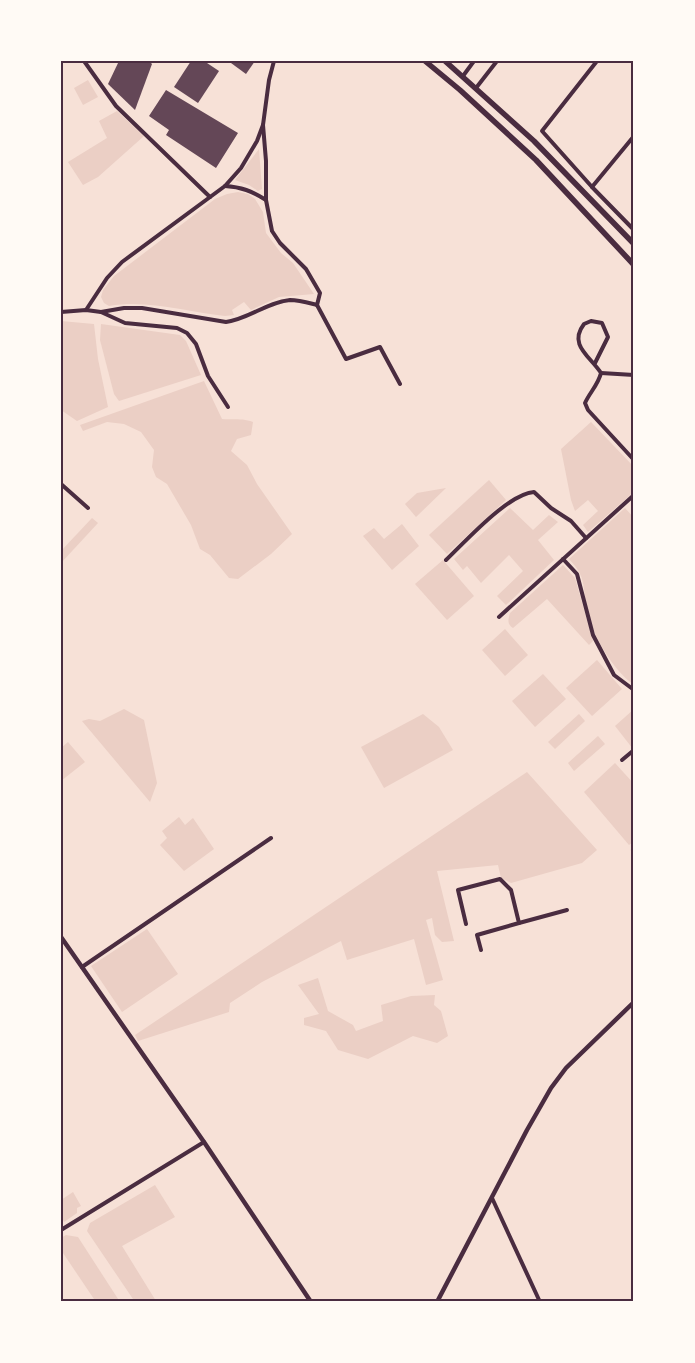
<svg xmlns="http://www.w3.org/2000/svg" width="695" height="1363" viewBox="0 0 695 1363" font-family="Overpass,sans-serif">
  <rect width="100%" height="100%" fill="#f7e1d7"/>
  <g fill="#ebcfc5">
    <polygon points="88,80 98,97 83,105 74,88"/>
    <polygon points="117,111 144,136 98,177 83,185 68,162 107,138 99,121"/>
    <polygon points="259,149 262,189 258,191 249,185 235,180"/>
    <path d="M238 192 248 194 255 199 263 212 266 233 281 253 293 263 314 294 279 297 251 310 244 302 232 310 234 315 225 316C186 312 148 299 109 306L104 303 101 297 103 290 114 276 215 199 227 194Z"/>
    <polygon points="61,321 94,324 98,359 108,407 77,421 61,410"/>
    <polygon points="101,324 180,335 186,341 201,375 119,401 114,394 100,340"/>
    <path d="M204 381 222 419C234 420 242 418 253 422L251 435 237 439 231 451 247 465 257 484 292 534 271 554 238 579 229 578 210 555 200 549 191 525 167 484 156 477 152 467 154 450 141 432 124 424 107 422 83 431 80 425Z"/>
    <polygon points="591,422 634,467 634,492 588,532 583,525 598,511 588,500 575,511 571,500 561,449"/>
    <polygon points="489,480 506,500 447,554 429,535"/>
    <polygon points="446,488 416,517 405,504 417,493"/>
    <polygon points="510,508 533,530 549,515 558,522 538,540 554,560 506,605 497,596 523,571 509,555 481,583 467,566 463,570 454,559"/>
    <path d="M625 508 634 518V685C612 669 592 635 587 609 582 585 587 578 569 559Z"/>
    <polygon points="92,518 98,523 61,563 61,551"/>
    <polygon points="402,524 419,546 392,570 363,536 374,528 384,539"/>
    <polygon points="443,560 474,596 447,620 415,584"/>
    <path d="M563 565 575 578 593 641 589 645 547 599 513 628C507 624 508 620 510 613Z"/>
    <polygon points="505,629 528,655 505,676 482,650"/>
    <polygon points="597,660 622,689 592,716 566,688"/>
    <polygon points="543,674 566,699 535,727 512,701"/>
    <polygon points="124,709 144,720 157,783 150,802 82,721 89,719 100,721"/>
    <polygon points="634,709 634,748 633,749 615,726"/>
    <polygon points="423,714 439,727 453,750 384,788 361,747"/>
    <polygon points="579,714 585,721 555,749 548,742"/>
    <polygon points="598,736 605,744 574,771 568,763"/>
    <polygon points="68,742 85,762 61,781 61,748"/>
    <polygon points="615,763 634,784 634,841 629,845 584,792"/>
    <polygon points="527,772 597,850 582,863 511,883 501,878 498,865 437,871 454,941 442,942 435,935 432,918 426,920 443,980 426,985 414,939 347,960 341,941 262,982 230,1003 229,1012 138,1041 135,1035"/>
    <polygon points="179,817 185,825 193,818 214,849 184,871 160,845 167,838 162,831"/>
    <polygon points="147,929 178,974 122,1012 91,966"/>
    <polygon points="318,978 328,1011 353,1025 356,1031 383,1021 381,1005 411,996 435,995 434,1005 441,1011 448,1036 437,1043 413,1036 368,1059 338,1050 326,1031 304,1025 304,1018 319,1014 298,985"/>
    <polygon points="155,1185 175,1217 122,1246 156,1301 135,1302 87,1231 90,1223"/>
    <polygon points="73,1192 81,1206 77,1208 77,1213 64,1222 61,1216 61,1200"/>
    <polygon points="66,1235 78,1237 120,1302 96,1302 61,1250 61,1238"/>
  </g>
  <g fill="#644757">
    <polygon points="119,61 149,61 152,64 135,110 108,84"/>
    <polygon points="191,61 204,61 219,71 198,103 174,87"/>
    <polygon points="231,61 255,61 246,74 231,63"/>
    <polygon points="166,90 238,133 216,168 166,135 169,130 149,116"/>
  </g>
  <g fill="none" stroke-linecap="round" stroke-linejoin="round">
    <g stroke="#4a2c40" stroke-width="4">
      <polyline points="84,61 116,106 210,197"/>
      <polyline points="597,61 542,131 592,187 634,230"/>
      <polyline points="463,76 474,61"/>
      <polyline points="476,88 497,61"/>
      <polyline points="263,125 266,161 266,200 272,231 280,243 306,269 320,293 317,305 346,359 380,347 400,384"/>
      <path d="M225 186C241 187 252 191 266 200"/>
      <polyline points="592,187 634,136"/>
      <polyline points="86,310 107,278 122,262 225,186 241,168 257,141 263,125 269,80 274,61"/>
      <polyline points="61,312 86,310 101,312 125,323 177,328 187,333 196,344 208,376 228,407"/>
      <path d="M101 312 124 308H142L226 322C249 319 267 302 290 300 299 300 309 303 317 305"/>
      <path d="M595 363 608 337 602 323 591 321 584 324C568 345 590 356 601 373 598 385 590 392 585 403L588 410 634 460"/>
      <polyline points="601,373 634,375"/>
      <polyline points="61,484 88,508"/>
      <polyline points="563,559 577,574 593,635 614,675 634,690"/>
      <path d="M446 560C466 541 508 494 534 492L551 508 571 521 586 538"/>
      <polyline points="499,617 634,495"/>
      <polyline points="622,760 634,750"/>
      <polyline points="633,850 634,851"/>
      <polyline points="519,923 567,910"/>
      <polyline points="466,924 458,890 500,879 511,890 519,923 477,935 481,950"/>
      <polyline points="82,967 271,838"/>
      <polyline points="492,1198 540,1302"/>
      <polyline points="61,1230 204,1142"/>
    </g>
    <g stroke="#4a2c40" stroke-width="4.5">
      <polyline points="61,937 204,1142 311,1302"/>
      <polyline points="437,1302 527,1130 551,1088 566,1068 634,1002"/>
    </g>
    <g stroke="#4a2c40" stroke-width="5.5">
      <polyline points="425,61 460,90 536,160 634,265"/>
      <polyline points="445,61 534,141 634,244"/>
    </g>
  </g>
  <rect width="695" height="1363" fill="none" stroke="#fffaf5" stroke-width="125"/>
  <rect x="62" y="62" width="570" height="1238" fill="none" stroke="#4a2c40" stroke-width="2"/>
</svg>
